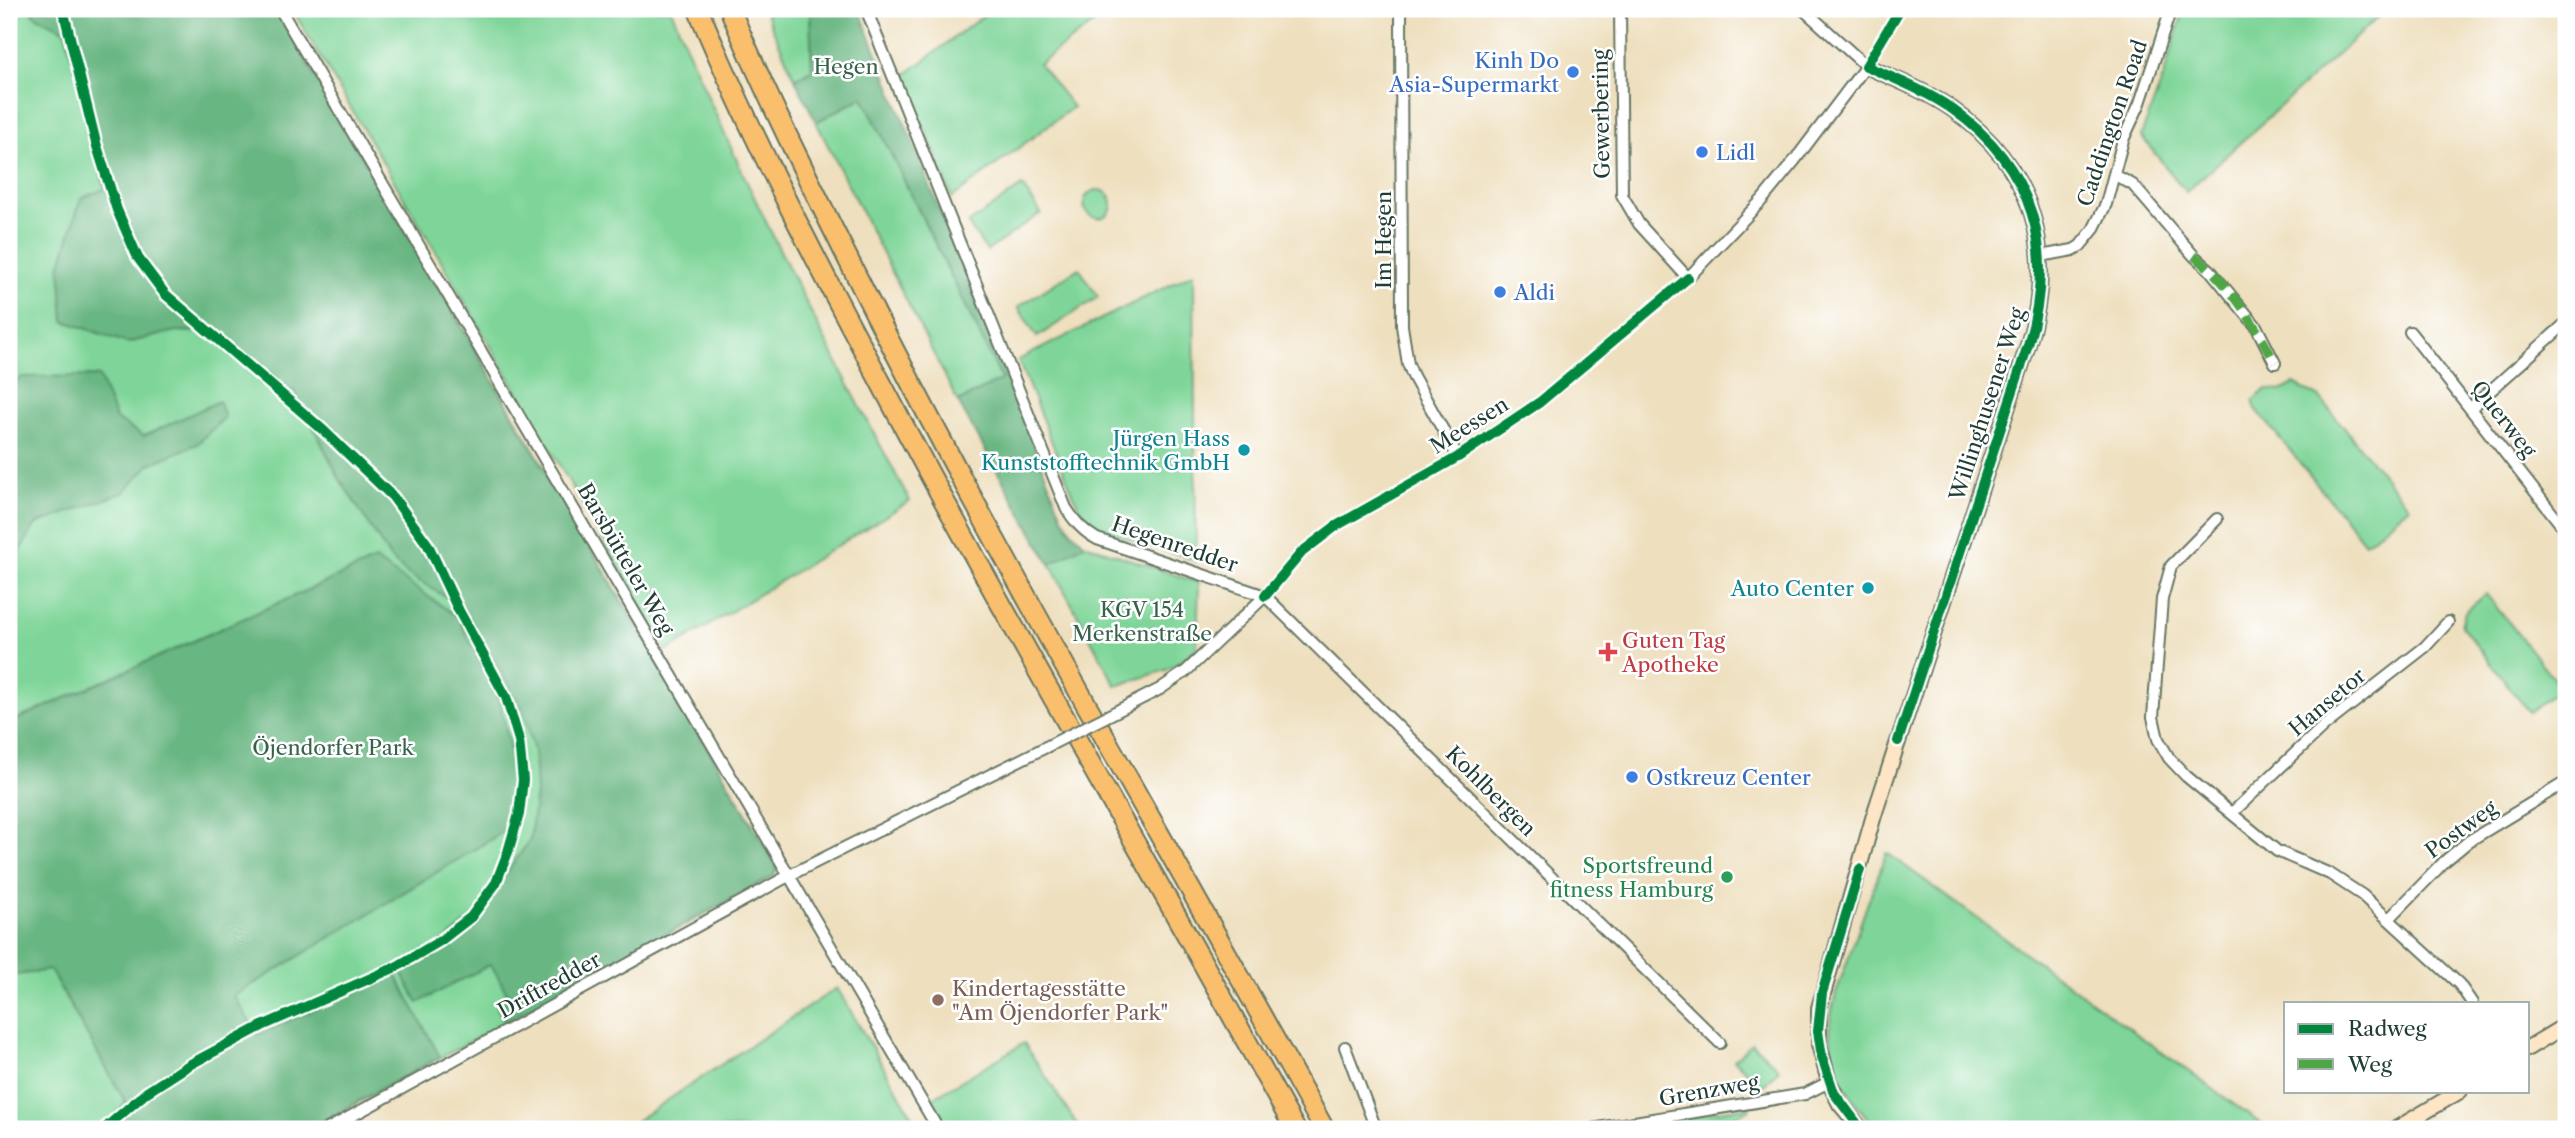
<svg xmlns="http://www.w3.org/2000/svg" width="2575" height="1138" viewBox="0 0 2575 1138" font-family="'Libre Caslon Text',serif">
  <rect width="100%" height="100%" fill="#fff"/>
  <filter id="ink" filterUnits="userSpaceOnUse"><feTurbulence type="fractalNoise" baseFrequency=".0143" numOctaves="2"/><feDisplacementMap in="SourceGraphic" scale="14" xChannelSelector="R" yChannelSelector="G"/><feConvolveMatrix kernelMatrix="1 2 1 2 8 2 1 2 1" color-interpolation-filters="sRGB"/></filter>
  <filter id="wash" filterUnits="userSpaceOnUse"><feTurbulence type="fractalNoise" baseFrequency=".00686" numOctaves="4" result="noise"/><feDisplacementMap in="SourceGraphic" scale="28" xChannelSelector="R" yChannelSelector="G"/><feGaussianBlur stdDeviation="1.57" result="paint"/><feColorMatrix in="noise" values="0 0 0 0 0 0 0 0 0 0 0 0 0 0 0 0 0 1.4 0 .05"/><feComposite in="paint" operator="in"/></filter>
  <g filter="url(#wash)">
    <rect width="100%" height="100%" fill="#eedfbe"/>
    <g fill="#7fd599" stroke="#4f8966" stroke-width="2">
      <polygon points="9,9 277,9 778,868 774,876 310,1129 9,1129"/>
      <path d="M292 9H671C739 178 824 340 910 501L667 651 446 269Z"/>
      <polygon points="764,9 810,9 812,70 795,79"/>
      <polygon points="992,9 1113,9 1039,64 1073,107 952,198 931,143 901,78"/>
      <polygon points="2184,9 2387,9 2186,192 2141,136 2163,78"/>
      <polygon points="863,97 1002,380 958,402 816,122"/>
      <polygon points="1022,186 1041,213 987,251 968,224"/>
      <circle cx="1098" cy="204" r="14"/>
      <polygon points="1079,268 1098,297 1037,337 1018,307"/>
      <polygon points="1194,273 1196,561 1097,528 1080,511 1018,360"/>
      <polygon points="2294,384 2320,398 2409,507 2365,543 2256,409 2253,401 2266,389 2281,391"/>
      <polygon points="1085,544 1199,583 1197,648 1169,669 1116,686 1050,564"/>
      <polygon points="2486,594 2561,688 2529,712 2461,625 2465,612"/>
      <path d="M1887 853 2268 1129H1878C1850 1102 1828 1066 1830 1026 1831 1000 1844 972 1852 948 1863 916 1874 884 1887 853Z"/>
      <polygon points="837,988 920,1129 624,1129"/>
      <polygon points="1024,1043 1080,1129 948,1129 931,1099"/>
      <polygon points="1752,1043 1779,1069 1762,1087 1734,1060"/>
      <polygon points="1749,1106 1750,1109 1709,1129 1607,1129"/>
    </g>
    <g fill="#67b681" stroke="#437a5a" stroke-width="2">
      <polygon points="29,9 276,9 777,867 774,876 505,1022 497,1007 510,999 491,964 418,1003 400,969 441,944 475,916 530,840 536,792 534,751 522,707 462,607 408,574 391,559 339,478 296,393 217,333 176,331 127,343 64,321 60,267 81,198 105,189 65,30 37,17"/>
      <polygon points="810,9 859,9 1062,516 1072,532 1085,544 1050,564 958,402 1002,379 863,97 816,122 795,79 812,70"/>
      <polygon points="99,376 116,419 144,436 219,401 225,417 197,444 150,464 123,493 36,524 9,569 9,388 22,377"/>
      <polygon points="375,560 458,617 500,702 517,781 506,830 234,996 258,1035 395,973 440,1057 308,1129 104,1129 126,1103 50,970 9,976 9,723"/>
    </g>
  </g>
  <g filter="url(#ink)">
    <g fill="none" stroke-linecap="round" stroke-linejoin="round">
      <defs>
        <g id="street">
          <polyline points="280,9 938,1129"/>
          <path d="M866 9 1066 508C1075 522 1083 531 1097 539L1265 596 1720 1043"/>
          <polyline points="1401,9 1402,326 1408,364 1413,376 1458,457"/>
          <polyline points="1620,9 1622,195 1639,224 1688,278"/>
          <polyline points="1803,9 1866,66"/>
          <polyline points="2115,175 2133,185 2194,256 2210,270 2256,326 2275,363"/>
          <polyline points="2041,256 2073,250 2080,246 2093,230 2106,204 2123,140 2140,103 2171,9"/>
          <polyline points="2410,332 2566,531"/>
          <polyline points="2471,408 2566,323"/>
          <polyline points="2217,519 2171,566 2162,599 2154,704 2153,717 2158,739 2169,758 2186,776 2277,851 2330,874 2362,895 2459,984 2472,1003"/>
          <polyline points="1121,709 1160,689 1185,672 1265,596 1302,552 1336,526 1458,457 1540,402 1688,278 1762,200 1795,160 1866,66 1900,9"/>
          <polyline points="2232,813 2324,726 2425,647 2448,622"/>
          <polyline points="2389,919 2445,861 2469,841 2566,782"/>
          <polyline points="1345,1047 1376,1129"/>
          <polyline points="328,1129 790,875 1046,747"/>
          <polyline points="1592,1129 1805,1094 1829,1082"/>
        </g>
        <g id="secondary">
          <polyline points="2528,1048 2566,1025"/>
          <path d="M1861 1129 1840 1104 1829 1082 1819 1044V1008L1874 815 2028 345C2057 250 2034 167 1952 109 1926 91 1895 79 1866 66"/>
          <polyline points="2396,1129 2460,1091"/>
        </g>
        <g id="highway">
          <path d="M698 9C751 136 815 259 880 381 1013 634 1158 879 1295 1129"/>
          <path d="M730 9C765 93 806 175 847 257 994 554 1165 838 1324 1129"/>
        </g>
      </defs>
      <use href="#street" stroke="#677664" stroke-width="14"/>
      <use href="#secondary" stroke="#677664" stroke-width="18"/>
      <use href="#highway" stroke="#677664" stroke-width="23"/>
      <use href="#street" stroke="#fff" stroke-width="10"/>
      <use href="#secondary" stroke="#fde5c5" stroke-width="14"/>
      <use href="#highway" stroke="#f9bf6d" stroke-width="19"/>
      <defs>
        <polyline id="street-bridge" points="1046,747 1121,709"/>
      </defs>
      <use href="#street-bridge" stroke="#677664" stroke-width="14" stroke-linecap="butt"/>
      <use href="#street-bridge" stroke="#fff" stroke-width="10"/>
      <path stroke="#4fa644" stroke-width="9" stroke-dasharray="18 9" stroke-linecap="butt" d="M2194 256C2228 281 2256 325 2275 363"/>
      <defs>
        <g id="cycleway">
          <polyline points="63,9 96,143 117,210 138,258 165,294 323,430 393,497 428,545 459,611 506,697 519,740 523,780 519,814 508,852 496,883 471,917 440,941 396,967 262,1026 189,1065 147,1092 104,1129"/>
          <polyline points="1265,596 1302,552 1336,526 1458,457 1540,402 1688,278"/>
          <path d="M1898 741 2028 345C2057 250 2034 167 1952 109 1926 91 1895 79 1866 66L1900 9"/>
          <polyline points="1860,869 1822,993 1818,1031 1822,1057 1834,1093 1861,1129"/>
        </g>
      </defs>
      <use href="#cycleway" stroke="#fff" stroke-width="15"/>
      <use href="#cycleway" stroke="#00873e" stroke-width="10"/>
    </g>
  </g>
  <g fill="#3f7fe0" stroke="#fff" stroke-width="2.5">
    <circle cx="1573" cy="72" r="7"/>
    <circle cx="1702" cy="152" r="7"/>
    <circle cx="1500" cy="292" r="7"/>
    <circle cx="1632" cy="777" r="7"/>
  </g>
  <g fill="#0f9aa8" stroke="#fff" stroke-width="2.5">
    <circle cx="1244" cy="450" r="7"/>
    <circle cx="1868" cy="588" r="7"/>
  </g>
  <path fill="#e0444e" stroke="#fff" stroke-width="2.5" d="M1604.5 641.5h7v7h7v7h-7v7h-7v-7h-7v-7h7z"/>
  <circle fill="#2e9e5b" stroke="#fff" stroke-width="2.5" cx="1727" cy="877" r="7"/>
  <circle fill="#8d6e63" stroke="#fff" stroke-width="2.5" cx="938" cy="1000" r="7"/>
  <g text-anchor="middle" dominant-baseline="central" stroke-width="5" stroke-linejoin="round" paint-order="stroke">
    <g font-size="21" fill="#366cbe" stroke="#fff" text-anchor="start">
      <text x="1559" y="60" text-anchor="end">Kinh Do<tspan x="1559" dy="24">Asia-Supermarkt</tspan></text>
      <text x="1716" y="152">Lidl</text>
      <text x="1514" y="292">Aldi</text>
      <text x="1646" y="777">Ostkreuz Center</text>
    </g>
    <g font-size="21" fill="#37634d" stroke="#fff">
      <text x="846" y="66">Hegen</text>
      <text x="1142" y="609">KGV 154<tspan x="1142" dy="24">Merkenstraße</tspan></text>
      <text x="333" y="747">Öjendorfer Park</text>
    </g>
    <g font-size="21" fill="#1f3d34" stroke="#fff">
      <text transform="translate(1601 114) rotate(-91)">Gewerbering</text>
      <text transform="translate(2112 123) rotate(-71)">Caddington Road</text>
      <text transform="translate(1383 240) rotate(-90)">Im Hegen</text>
      <text transform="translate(1987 404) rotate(-72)">Willinghusener Weg</text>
      <text transform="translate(2504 419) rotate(52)">Querweg</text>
      <text transform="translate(1469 425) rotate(-32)">Meessen</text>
      <text transform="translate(1175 544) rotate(19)">Hegenredder</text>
      <text transform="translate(626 559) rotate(60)">Barsbütteler Weg</text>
      <text transform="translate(2327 702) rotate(-40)">Hansetor</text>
      <text transform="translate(1491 791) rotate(45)">Kohlbergen</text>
      <text transform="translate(2461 829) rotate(-36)">Postweg</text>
      <text transform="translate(549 985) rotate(-29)">Driftredder</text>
      <text transform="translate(1709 1090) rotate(-10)">Grenzweg</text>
    </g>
    <g font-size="21" fill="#0d838f" stroke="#fff" text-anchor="end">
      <text x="1230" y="438">Jürgen Hass<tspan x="1230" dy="24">Kunststofftechnik GmbH</tspan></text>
      <text x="1854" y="588">Auto Center</text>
    </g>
    <g font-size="21" fill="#be3a42" stroke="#fff" text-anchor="start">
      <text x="1622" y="640">Guten Tag<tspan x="1622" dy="24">Apotheke</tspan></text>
    </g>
    <g font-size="21" fill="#27864d" stroke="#fff" text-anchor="end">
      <text x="1713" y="865">Sportsfreund<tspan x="1713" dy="24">fitness Hamburg</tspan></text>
    </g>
    <g font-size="21" fill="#785e54" stroke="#fff" text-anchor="start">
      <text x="952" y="988">Kindertagesstätte<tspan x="952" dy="24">"Am Öjendorfer Park"</tspan></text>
    </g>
  </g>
  <rect width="2575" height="1138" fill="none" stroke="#fff" stroke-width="35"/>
  <rect x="2284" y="1002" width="245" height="91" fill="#ffffff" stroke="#a5b1ae" stroke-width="2"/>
  <rect x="2298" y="1024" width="35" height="10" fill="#00873e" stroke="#a5b1ae" stroke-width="2"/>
  <text x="2348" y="1036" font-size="21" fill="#1f3d34">Radweg</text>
  <rect x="2298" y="1059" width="35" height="10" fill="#4fa644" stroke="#a5b1ae" stroke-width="2"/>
  <text x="2348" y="1072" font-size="21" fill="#1f3d34">Weg</text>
</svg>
